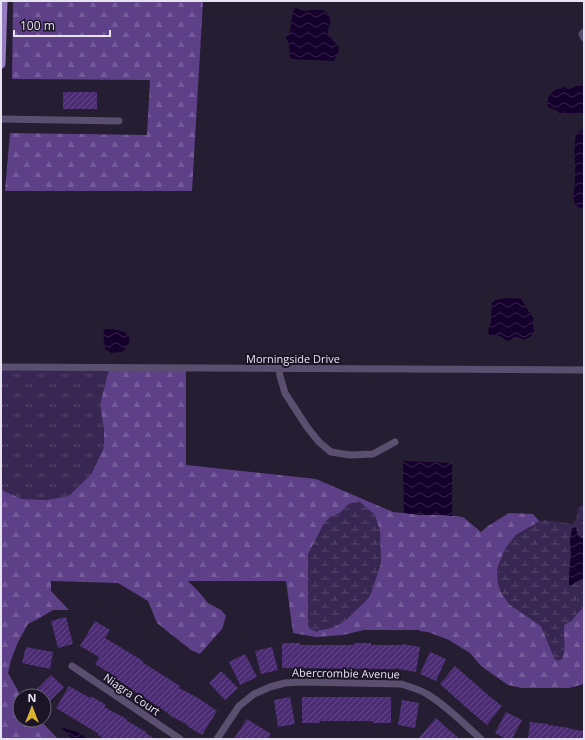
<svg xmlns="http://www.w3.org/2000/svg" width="585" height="740" viewBox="0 0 585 740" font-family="'Open Sans',sans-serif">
  <defs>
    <pattern id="grass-tufts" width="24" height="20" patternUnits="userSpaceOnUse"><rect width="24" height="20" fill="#382752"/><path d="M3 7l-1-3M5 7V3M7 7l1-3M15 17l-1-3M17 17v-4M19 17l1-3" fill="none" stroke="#55466b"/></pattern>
    <pattern id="forest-firs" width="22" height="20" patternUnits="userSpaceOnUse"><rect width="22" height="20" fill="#5e4089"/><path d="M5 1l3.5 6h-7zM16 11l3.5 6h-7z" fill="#755b9a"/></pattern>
    <pattern id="wetland-marsh" width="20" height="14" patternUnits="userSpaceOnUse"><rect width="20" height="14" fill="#382752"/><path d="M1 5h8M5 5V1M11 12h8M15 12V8" fill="none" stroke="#55466b"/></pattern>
    <pattern id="water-waves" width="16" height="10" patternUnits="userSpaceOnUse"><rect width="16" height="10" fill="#15002d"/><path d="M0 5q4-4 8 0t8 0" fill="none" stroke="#37254c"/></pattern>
    <pattern id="building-hatch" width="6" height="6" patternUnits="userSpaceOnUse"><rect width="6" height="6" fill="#4c2d74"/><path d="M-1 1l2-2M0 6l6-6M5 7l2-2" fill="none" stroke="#664b88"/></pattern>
  </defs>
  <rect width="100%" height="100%" fill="#251d31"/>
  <polygon fill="url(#grass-tufts)" points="1,369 109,369 100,405 104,429 104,447 92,473 69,496 46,500 22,499 4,491 1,488"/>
  <g fill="url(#forest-firs)" fill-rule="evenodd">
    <polygon points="13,1 203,1 192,191 5,191 10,133 147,135 150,80 12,79"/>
    <path d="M109 369H186V465L316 479 393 512 422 515H443L463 517 481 532 488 526 509 513 533 514 540 522 516 535 505 549 497 570 498 583 501 592 509 604 541 626 555 659H562C567 645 562 637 564 625L571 621 584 606V684L569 688H522L508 685 481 666 470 653 460 647 449 640 428 632 419 631 420 630H364L343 635 316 637 293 633 286 581H188L199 592 208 603 221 610 226 616 222 629 200 654 191 650 157 623 148 601 118 583 51 581V591L69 610H53L38 619 28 624 18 642 11 660 8 673 21 696H20V720H40L58 739H1V488L4 491 22 499 46 500 69 496 92 473 104 447V429L100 405ZM359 502 367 509 370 596C355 611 342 628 319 630L340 513 349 504Z"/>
  </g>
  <g fill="url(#wetland-marsh)">
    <polygon points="359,501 375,515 380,531 381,563 377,576 370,596 345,621 332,628 319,630 317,632 310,629 308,625 308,554 324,523 331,516 340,513 349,504"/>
    <path d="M582 505 584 508V539L578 536 571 550 569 583 570 586 576 582 584 578V606L571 621 564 625C562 637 567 645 562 659L558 661 555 659 541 626 509 604 501 592 498 583 497 570 505 549 516 535 538 522 545 520 573 524 577 516 578 508Z"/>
  </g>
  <g fill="url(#water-waves)">
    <path d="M295 8 304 11 312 10H323L329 14C330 18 331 21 330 24 330 27 327 30 328 33 330 40 338 43 339 49 339 52 335 58 334 61L292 59 290 57C289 51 291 44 286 39V36L289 35 293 12Z"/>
    <path d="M575 86H584V113H559L558 111 548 107C546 93 554 89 566 87L567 89C571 89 572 88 575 86Z"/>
    <path d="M584 129V208C579 209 574 205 574 200 573 194 575 187 575 181 576 165 573 149 576 134Z"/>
    <path d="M507 298 521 299 533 318V326L534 331 531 336 525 340 518 337H514L511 340 507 341C502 336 496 334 489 335L488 332 491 322 492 303 495 300Z"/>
    <path d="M105 329C122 329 140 334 122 352L111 353 105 349 103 333Z"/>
    <polygon points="403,461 452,463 452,516 443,515 422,515 404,513"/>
    <polygon points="576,527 578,536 584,539 584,578 576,582 570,586 569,583 569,575 571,556 570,541 572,528"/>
    <polygon points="61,727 77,732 88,739 73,739"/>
  </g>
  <g fill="url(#building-hatch)">
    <rect x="63" y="92" width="34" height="17"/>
    <polygon points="66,617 73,644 58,648 51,621"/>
    <polygon points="95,621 110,630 105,638 143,661 142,662 180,686 179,688 198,698 217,711 202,735 187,726 188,725 169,715 169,714 150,701 132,690 132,689 113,677 114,676 95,664 99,657 80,646"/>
    <polygon points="282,643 300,643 300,645 354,645 354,643 371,643 371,645 402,645 402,644 420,647 416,672 394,668 394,669 282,668"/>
    <polygon points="26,647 53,652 50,669 22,663"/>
    <polygon points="272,647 278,670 261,674 255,651"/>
    <polygon points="430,652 446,659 436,681 420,674"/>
    <polygon points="245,654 257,677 240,685 229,662"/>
    <polygon points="455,666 488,695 502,706 487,725 470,711 440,684"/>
    <polygon points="221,671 238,688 225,700 209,683"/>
    <polygon points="51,675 64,687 46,705 44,702 44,696 38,696 34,692"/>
    <polygon points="69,686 90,698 91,696 106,705 104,707 127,719 126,720 146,732 146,733 155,739 105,739 98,735 99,734 56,708"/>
    <polygon points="290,697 295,724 278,727 274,700"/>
    <polygon points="302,697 391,697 391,723 373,723 373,721 320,721 320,723 302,723"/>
    <polygon points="402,700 419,703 415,728 398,725"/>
    <polygon points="506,712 522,720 512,739 506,739 495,733"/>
    <polygon points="436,718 449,730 460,739 418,739"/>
    <polygon points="247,719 271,734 268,739 234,739"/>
    <polygon points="530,722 548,724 548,725 570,728 570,729 584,731 584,739 528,739"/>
  </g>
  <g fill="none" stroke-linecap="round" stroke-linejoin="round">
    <g stroke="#5b4f6f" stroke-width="7">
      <polyline points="584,32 582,34 584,38"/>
      <polyline points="1,119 119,121"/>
      <polyline points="1,367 584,370"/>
      <polyline points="279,369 280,376 285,393 294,407 307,427 319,442 331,452 350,455 373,454 395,442"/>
      <polyline points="72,666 180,739"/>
      <path d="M217 739 239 706 254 694 270 687 285 683 301 682 401 684C410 687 419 689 427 694 447 706 464 724 481 739"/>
    </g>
    <polyline stroke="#947bbe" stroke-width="9" points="1,64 3,1"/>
  </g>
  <g text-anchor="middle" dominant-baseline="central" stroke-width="4" stroke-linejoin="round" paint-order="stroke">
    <g font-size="11" fill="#e8e3f1" stroke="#1b1427">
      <text x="293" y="358">Morningside Drive</text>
      <text transform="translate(346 673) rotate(1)">Abercrombie Avenue</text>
      <text transform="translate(132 694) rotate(34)">Niagra Court</text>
    </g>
  </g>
  <rect width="585" height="740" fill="none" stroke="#e8e3f1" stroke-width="4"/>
  <g transform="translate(32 708)"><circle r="19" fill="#1b1427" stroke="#6d6778"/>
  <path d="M0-3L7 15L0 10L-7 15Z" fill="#dab333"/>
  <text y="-6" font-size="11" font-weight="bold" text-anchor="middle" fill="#e8e3f1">N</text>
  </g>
  <path d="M14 30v6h96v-6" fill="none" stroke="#e8e3f1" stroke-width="2"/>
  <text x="20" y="30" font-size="12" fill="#e8e3f1" stroke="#1b1427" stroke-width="3" paint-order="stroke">100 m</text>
</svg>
